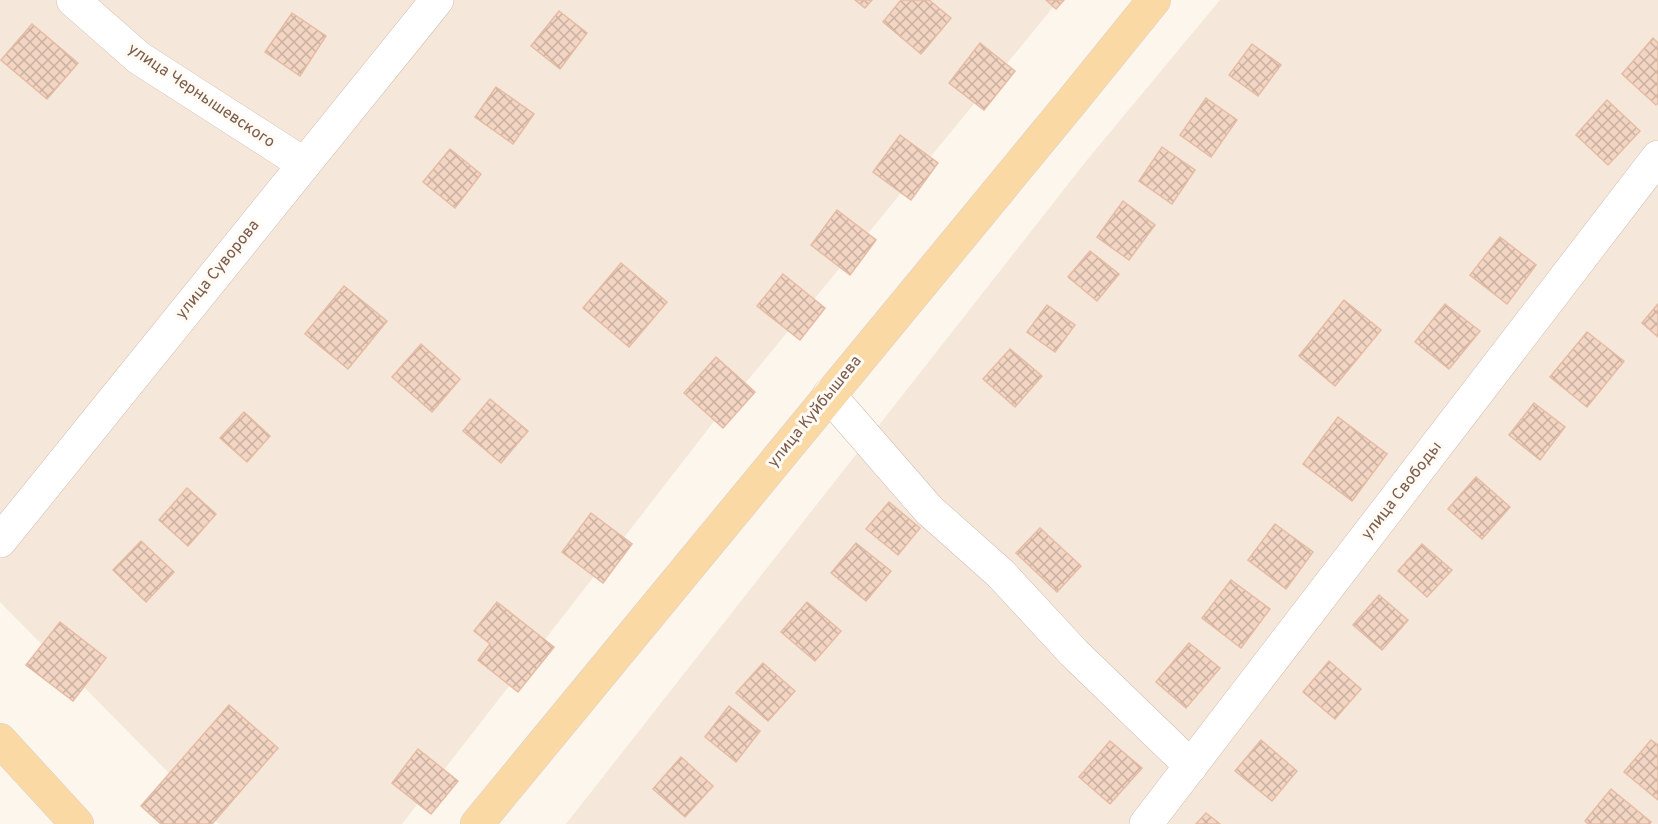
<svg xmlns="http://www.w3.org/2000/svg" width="1658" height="824" viewBox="0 0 1658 824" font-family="Overpass,sans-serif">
  <defs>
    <pattern id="building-cross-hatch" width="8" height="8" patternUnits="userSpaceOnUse" patternTransform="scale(1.5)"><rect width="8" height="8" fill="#f3d5c3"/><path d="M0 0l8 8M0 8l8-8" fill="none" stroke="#cab0a1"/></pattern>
  </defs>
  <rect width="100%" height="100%" fill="#fdf6ec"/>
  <g fill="#f5e8da">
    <polygon points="0,0 1059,0 712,424 402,824 219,824 0,602"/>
    <polygon points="1220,0 1658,0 1658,824 566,824 1087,160"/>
  </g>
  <g fill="url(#building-cross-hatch)" stroke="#e6bba3" stroke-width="1.5">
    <polygon points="855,0 872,0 865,8"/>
    <polygon points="901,0 929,0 951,18 921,54 883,22"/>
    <polygon points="1046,0 1064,0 1056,9"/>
    <polygon points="559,11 587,33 560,69 531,46"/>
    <polygon points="292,13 326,36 300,76 265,52"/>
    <polygon points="32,24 78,63 47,99 1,60"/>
    <polygon points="1653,38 1658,43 1658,103 1656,105 1622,74"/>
    <polygon points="980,43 1015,71 984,110 949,83"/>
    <polygon points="1252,44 1281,65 1258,96 1229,75"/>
    <polygon points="496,87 534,114 513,144 475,117"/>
    <polygon points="1206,98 1237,120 1211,157 1180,135"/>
    <polygon points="1607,100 1640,131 1608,165 1576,135"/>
    <polygon points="900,135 938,163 911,200 873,172"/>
    <polygon points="1162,147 1195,170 1172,204 1139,181"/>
    <polygon points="450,149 481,174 455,208 423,182"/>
    <polygon points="1123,201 1155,225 1129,260 1097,237"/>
    <polygon points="837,210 876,240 850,275 811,245"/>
    <polygon points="1500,237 1536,265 1507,304 1470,275"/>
    <polygon points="1090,251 1119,274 1097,301 1068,277"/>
    <polygon points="621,263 667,302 629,347 583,308"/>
    <polygon points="783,274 825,308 800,340 757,306"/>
    <polygon points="344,286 387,321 348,369 305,334"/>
    <polygon points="1344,300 1381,330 1335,386 1299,356"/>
    <polygon points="1445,304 1480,331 1449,369 1415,342"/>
    <polygon points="1658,304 1658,337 1642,323"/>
    <polygon points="1047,305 1075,325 1055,352 1027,332"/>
    <polygon points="1587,332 1624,361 1587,407 1550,377"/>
    <polygon points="421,344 460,379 432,412 392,377"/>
    <polygon points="1010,349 1042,376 1015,407 983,379"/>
    <polygon points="716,357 755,392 723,428 684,393"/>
    <polygon points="490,399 528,431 501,463 463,431"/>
    <polygon points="1534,403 1565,427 1540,460 1509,435"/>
    <polygon points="244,412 270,436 247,462 220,438"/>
    <polygon points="1338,417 1387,454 1352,501 1303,464"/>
    <polygon points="1476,477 1510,507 1482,539 1448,509"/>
    <polygon points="187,488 216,514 188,546 159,520"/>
    <polygon points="889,502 920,528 898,555 866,529"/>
    <polygon points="591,513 632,544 603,583 562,552"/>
    <polygon points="1275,524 1313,552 1286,589 1248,560"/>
    <polygon points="1040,528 1081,566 1057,592 1016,553"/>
    <polygon points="141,541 174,572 146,602 113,570"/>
    <polygon points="856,543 891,571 866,601 831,573"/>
    <polygon points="1422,544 1452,570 1427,597 1398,571"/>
    <polygon points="1231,580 1270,609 1241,648 1202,618"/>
    <polygon points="1379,595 1408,620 1382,650 1353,625"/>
    <polygon points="497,602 554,647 518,692 478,660 490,644 474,631"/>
    <polygon points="807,602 841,631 815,661 781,632"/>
    <polygon points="60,622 106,658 73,701 26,665"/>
    <polygon points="1189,643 1220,668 1186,708 1156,682"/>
    <polygon points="1329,661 1361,689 1335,719 1303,692"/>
    <polygon points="763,663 795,691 768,721 736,693"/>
    <polygon points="229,705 278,748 212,824 161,824 141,806"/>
    <polygon points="729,706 760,731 736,762 705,737"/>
    <polygon points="1261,740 1297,771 1272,801 1235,771"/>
    <polygon points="1651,740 1658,745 1658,800 1624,772"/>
    <polygon points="1110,741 1142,768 1110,804 1079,777"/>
    <polygon points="418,749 458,781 431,814 392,783"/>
    <polygon points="681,757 713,786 685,817 653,789"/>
    <polygon points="1611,789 1651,822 1650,824 1588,824 1585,821"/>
    <polygon points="1206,813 1220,824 1196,824"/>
  </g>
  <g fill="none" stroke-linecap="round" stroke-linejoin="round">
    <defs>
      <g id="minor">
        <polyline points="73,0 139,58 304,164"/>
        <polyline points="829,395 929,510 1001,574 1074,653 1191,766"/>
        <polyline points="0,541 437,0"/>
        <polyline points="1146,824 1658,157"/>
      </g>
      <g id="major">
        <polyline points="0,740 77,824"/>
        <polyline points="477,824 1069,105 1154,0"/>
      </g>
    </defs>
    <use href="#minor" stroke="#d1beb0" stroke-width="34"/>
    <use href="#major" stroke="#dad1cd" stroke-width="34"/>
    <use href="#minor" stroke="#fff" stroke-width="33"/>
    <use href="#major" stroke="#fbd9a5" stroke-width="33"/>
  </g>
  <g text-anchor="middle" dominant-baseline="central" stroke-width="6" stroke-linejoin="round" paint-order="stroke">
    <g font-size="16" fill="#7a5c4d" stroke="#fffaf3">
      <text transform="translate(201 96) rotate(34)">улица Чернышевского</text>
      <text transform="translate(218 270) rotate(-51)">улица Суворова</text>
      <text transform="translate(815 412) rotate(-51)">улица Куйбышева</text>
      <text transform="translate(1402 491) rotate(-52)">улица Свободы</text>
    </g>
  </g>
</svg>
